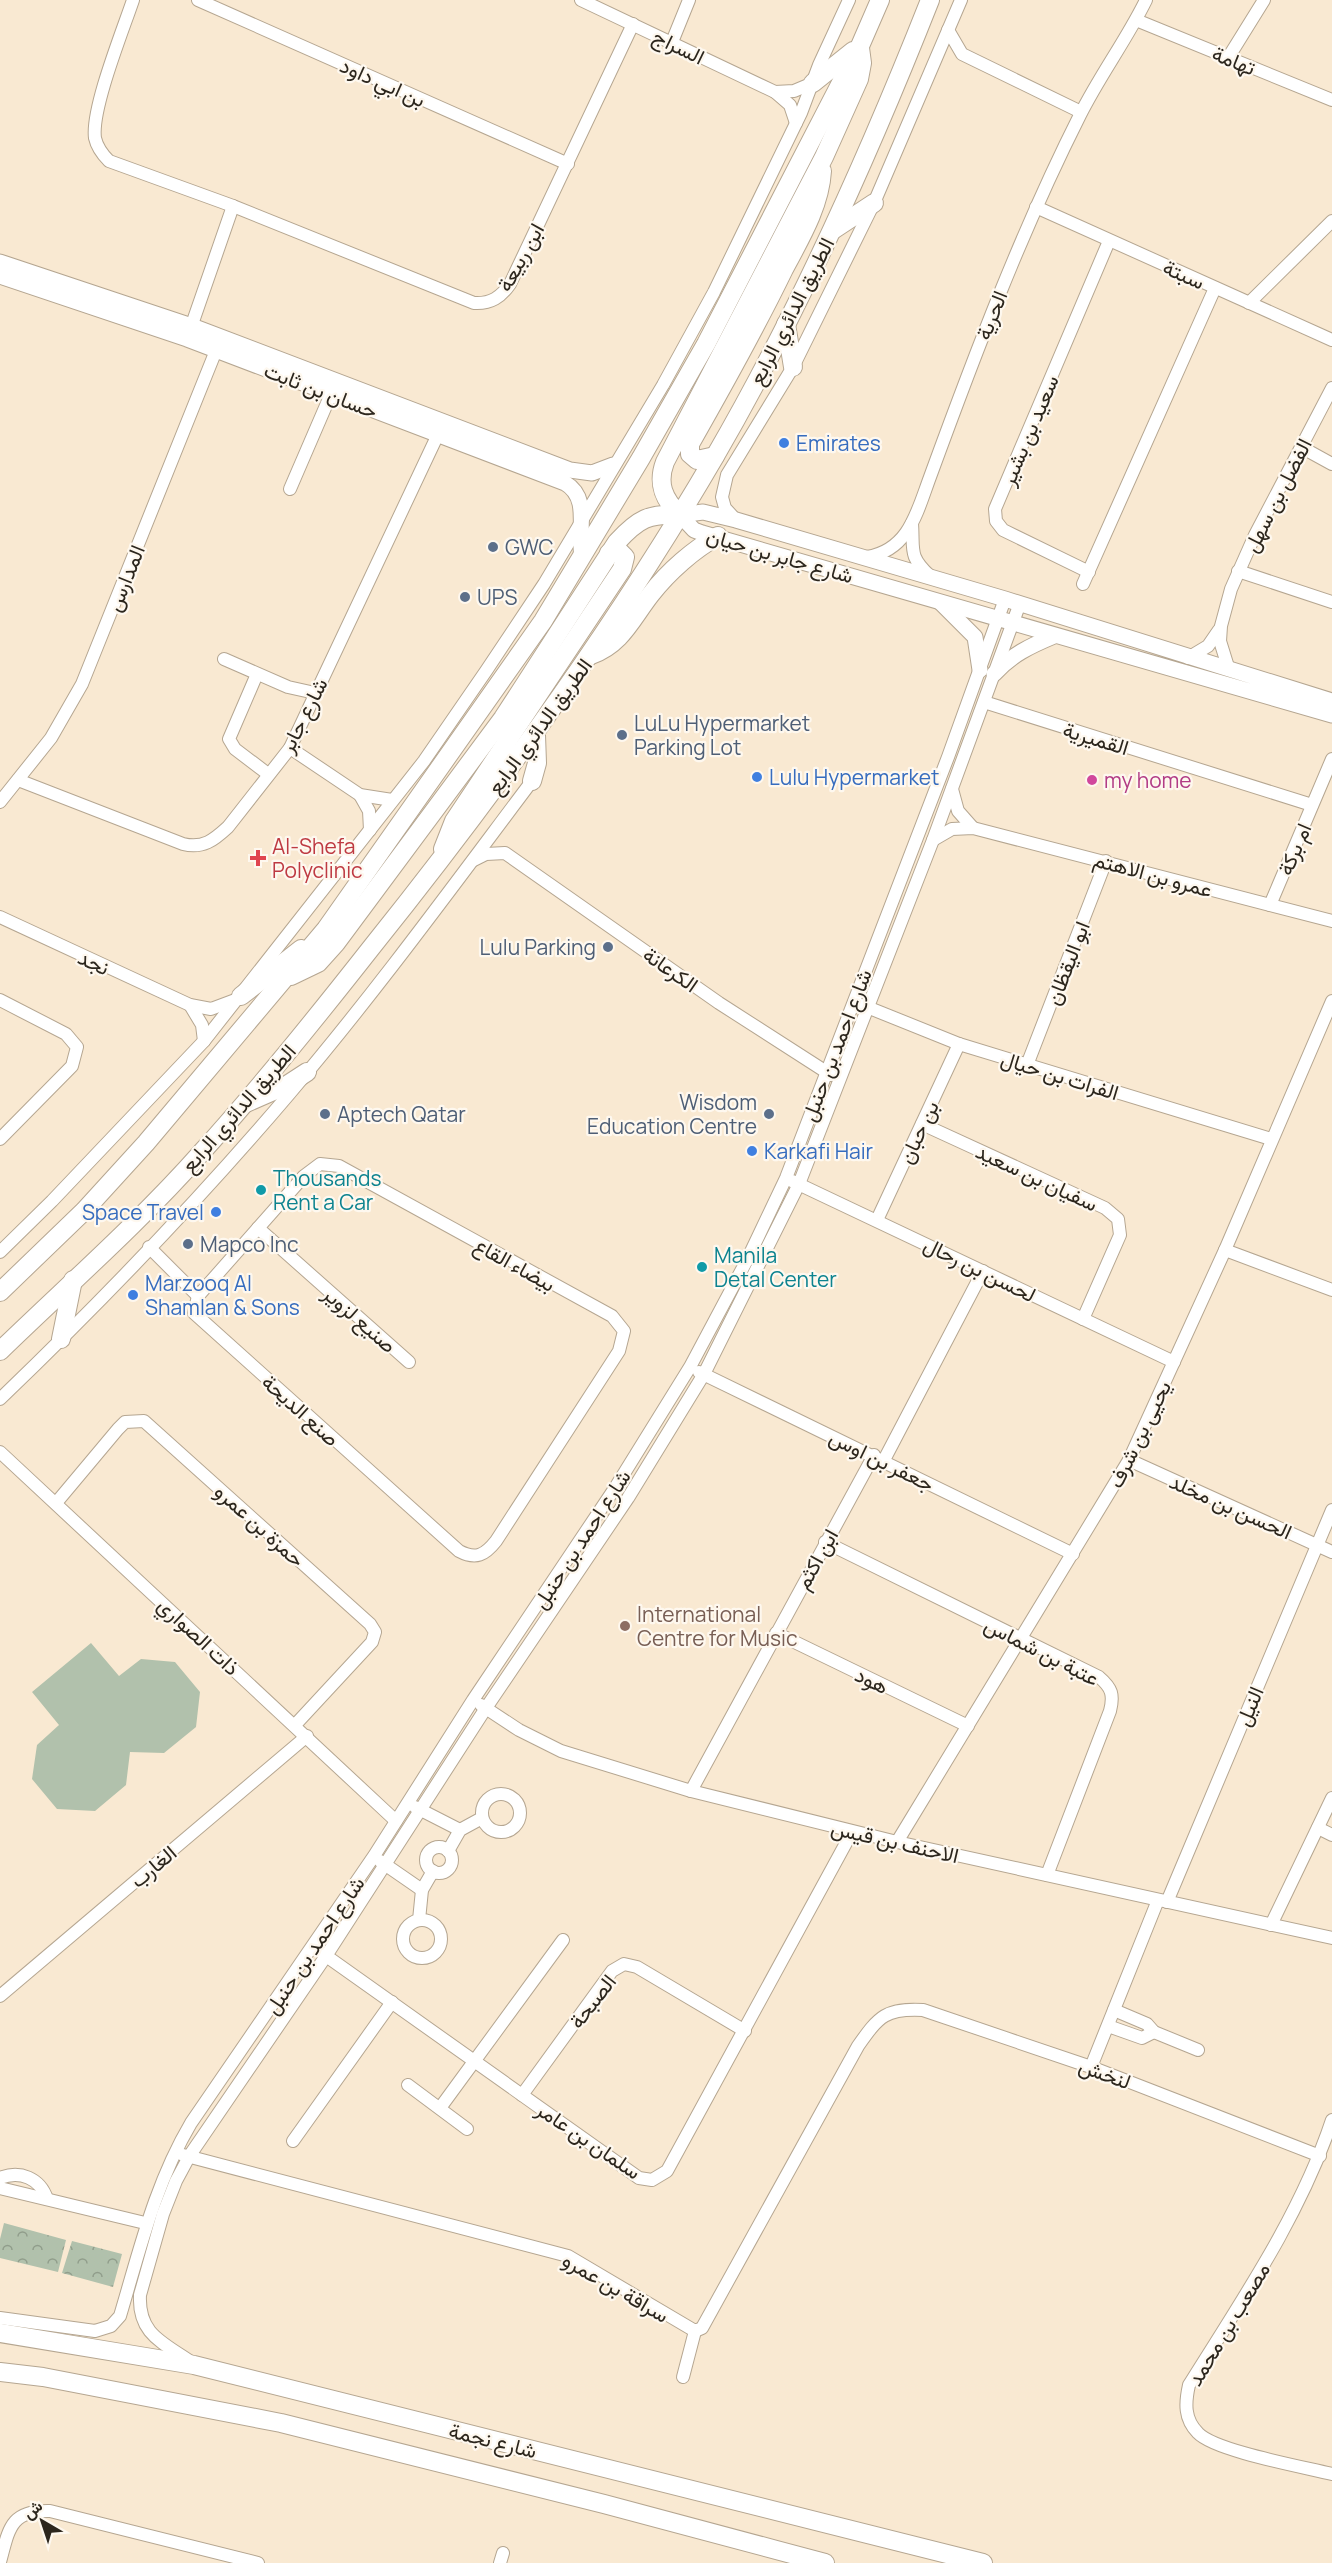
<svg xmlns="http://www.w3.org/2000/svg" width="1332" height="2563" viewBox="0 0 1332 2563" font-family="Manrope,Vazirmatn,sans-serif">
  <defs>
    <pattern id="park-crowns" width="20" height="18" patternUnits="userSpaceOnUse" patternTransform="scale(1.5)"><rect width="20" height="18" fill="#b1c1ac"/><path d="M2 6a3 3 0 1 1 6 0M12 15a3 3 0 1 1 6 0" fill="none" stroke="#909d8b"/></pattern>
  </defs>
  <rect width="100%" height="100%" fill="#f9e9d2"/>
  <g fill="url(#park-crowns)">
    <polygon points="4,2223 66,2240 58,2272 0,2258 0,2239"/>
    <polygon points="72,2241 122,2254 113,2287 62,2273"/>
  </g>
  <polygon fill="#b1c1ac" points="91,1643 119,1676 141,1659 175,1662 200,1692 196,1727 164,1753 130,1752 126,1785 95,1811 57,1809 32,1779 37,1745 59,1725 32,1692"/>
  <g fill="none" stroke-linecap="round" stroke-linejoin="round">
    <defs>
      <g id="minor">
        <path d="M133 0C123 30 91 109 95 138 97 147 102 154 109 161L233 206 474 303C491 304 501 297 510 284L633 24"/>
        <polyline points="198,0 568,164"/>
        <polyline points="581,0 775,92 790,105 796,123"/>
        <polyline points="1136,20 1332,100"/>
        <polyline points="948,30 962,54 1081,112"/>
        <polyline points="672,42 689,0"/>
        <polyline points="1228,58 1264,0"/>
        <polyline points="775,92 794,91 813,83"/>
        <polyline points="1036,207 1332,340"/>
        <polyline points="1249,303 1332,221"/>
        <polyline points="189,333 233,206"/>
        <polyline points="1301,447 1332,464"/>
        <polyline points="290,489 331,394 337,387"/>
        <polyline points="736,520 725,508 722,497 727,475 793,367 874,203 961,0"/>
        <path d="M912 523C914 550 908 556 930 576"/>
        <path d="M867 557C909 550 917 512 930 477 975 354 1021 232 1080 115 1100 75 1127 39 1146 0"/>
        <polyline points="1238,571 1332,602"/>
        <polyline points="1089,572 1003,530 996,521 995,509 1109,241"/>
        <polyline points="1083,584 1215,288"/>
        <polyline points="1188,658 1208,646 1219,630"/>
        <polyline points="224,659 288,687 315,693"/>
        <polyline points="1229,670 1220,641 1221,626 1231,589 1255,535 1332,388"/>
        <polyline points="257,674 229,739 235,749 268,774"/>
        <polyline points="984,702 1312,805"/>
        <polyline points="290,748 360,795 392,800"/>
        <path d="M18 780 183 844C203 849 214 840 228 827L290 748 441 428"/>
        <polyline points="952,789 958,811 973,828"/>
        <polyline points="360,795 369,811 370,830"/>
        <polyline points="0,802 51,738 82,684 219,343"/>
        <polyline points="933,840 952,829 973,828 1332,921"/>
        <polyline points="474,860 486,854 505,853 719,1003 831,1075"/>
        <polyline points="1270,905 1332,759"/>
        <polyline points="0,917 190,1005 211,1009 235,1000"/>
        <polyline points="0,1000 66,1034 77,1047 72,1066 0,1139"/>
        <polyline points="190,1005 202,1025 204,1041"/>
        <polyline points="862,1005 959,1044 1271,1139"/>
        <polyline points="1027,1065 1106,861"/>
        <polyline points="922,1124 1105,1208 1118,1219 1120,1235 1083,1319"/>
        <path d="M320 1164 339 1166 612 1316 624 1331 619 1351 496 1541C485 1555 476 1560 459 1551L194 1313 198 1296 304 1176Z"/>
        <polyline points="792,1181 1174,1362"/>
        <polyline points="877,1220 959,1044"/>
        <polyline points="258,1228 409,1362"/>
        <polyline points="149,1247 198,1296"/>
        <polyline points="1225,1250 1332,1290"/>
        <polyline points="0,1252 52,1201 204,1041 424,761 486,671 544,584 663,385 714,292 801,113 819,65 849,0"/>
        <polyline points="699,1372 1073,1554"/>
        <path d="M0 1399C101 1302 200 1199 290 1093 375 993 453 886 532 781"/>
        <polyline points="0,1452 396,1821"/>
        <polyline points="884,1460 983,1271"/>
        <polyline points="1129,1460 1332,1552"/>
        <polyline points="56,1503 118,1429 125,1422 144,1421 370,1624 375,1632 372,1642 295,1725"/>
        <path d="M825 1542 1099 1677C1112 1688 1114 1695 1110 1711L1047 1875"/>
        <polyline points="776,1633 968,1726"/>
        <polyline points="481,1705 519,1730 561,1751 691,1791 897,1842 1332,1938"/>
        <polyline points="691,1791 874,1455"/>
        <circle cx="501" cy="1813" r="19"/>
        <polyline points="415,1807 460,1830"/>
        <polyline points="1318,1828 1332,1835"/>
        <polyline points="897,1842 1129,1460 1225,1250 1332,1001"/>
        <circle cx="439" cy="1860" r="13"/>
        <polyline points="448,1851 460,1830 482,1818"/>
        <polyline points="380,1861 422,1890"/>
        <polyline points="1167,1902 1332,1510"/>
        <polyline points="419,1920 422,1890 433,1871"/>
        <circle cx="422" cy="1939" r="19"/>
        <polyline points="1271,1925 1332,1798"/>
        <polyline points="322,1953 639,2178 652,2180 667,2171 852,1832"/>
        <polyline points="0,1996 307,1736"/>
        <polyline points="1114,2010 1147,2024 1154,2032 1198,2050"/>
        <polyline points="1108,2026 1142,2038 1154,2032"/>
        <polyline points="1091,2067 1158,1900"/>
        <polyline points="408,2085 467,2129"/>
        <polyline points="522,2095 612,1971 624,1964 637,1967 745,2031"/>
        <polyline points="440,2108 563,1940"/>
        <path d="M1332 2120C1300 2216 1242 2300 1189 2385 1185 2403 1184 2419 1198 2433 1215 2451 1304 2467 1332 2474"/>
        <polyline points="293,2141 392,2002"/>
        <path d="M183 2155 568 2256 695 2331 702 2328 858 2046C879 2016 886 2008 923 2010L1091 2067 1320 2156"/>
        <path d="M0 2178C20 2170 40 2178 47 2199"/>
        <polyline points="0,2188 145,2223"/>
        <path d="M0 2318 95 2331 111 2326 120 2316C140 2249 155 2184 191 2123L374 1856 473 1700 615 1488 690 1367 747 1260 786 1178 948 757 1005 599"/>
        <path d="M191 2362C162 2342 138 2334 140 2295L163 2214 176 2181 190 2155 326 1956 486 1708 628 1498 704 1374 799 1184 933 840 1020 603"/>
        <polyline points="683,2377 695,2331"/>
        <path d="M0 2562C9 2529 10 2510 50 2511L258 2563"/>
        <polyline points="500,2563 503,2553"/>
      </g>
      <g id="tertiary">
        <polyline points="0,262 192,326 570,470 592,473 613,465"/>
        <path d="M0 276 187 339 565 483C591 498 577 531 582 556"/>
        <polyline points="941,603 975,637 980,670"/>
        <path d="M994 674C1011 655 1030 646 1054 636"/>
        <polyline points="1332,701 1005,599 736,520 703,512 680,515 694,530 702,533 1332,715"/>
      </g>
      <g id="primary">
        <polyline points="813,83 853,51"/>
        <polyline points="833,230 874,203"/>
        <polyline points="786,324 793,367"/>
        <path d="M715 456 697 460 690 454V444C723 386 755 329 784 269 800 239 820 206 822 171"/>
        <path d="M680 515C663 499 657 483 665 462L824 157 859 79 862 63 860 48"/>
        <path d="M591 655C622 644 632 618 651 594 668 572 694 549 718 536"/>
        <polyline points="532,781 537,763 536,735"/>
        <polyline points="443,849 454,821 622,569 625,557 619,551 609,553"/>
        <path d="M291 976 318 963 336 943 503 718 617 542C638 519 649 513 680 515"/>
        <polyline points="241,996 301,949"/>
        <polyline points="246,1103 287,1085 307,1072"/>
        <polyline points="0,1292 84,1211 146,1143 326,929 543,621 641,458 706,344 860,46 880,0"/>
        <polyline points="61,1339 73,1280"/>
        <path d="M0 1351C67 1286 139 1223 201 1153 261 1087 316 1018 371 948 496 792 613 631 714 458 799 312 868 157 930 0"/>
        <polyline points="0,2333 194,2365 983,2563"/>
        <polyline points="0,2372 43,2377 281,2423 604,2504 825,2563"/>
      </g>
    </defs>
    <use href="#minor" stroke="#b5a691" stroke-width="14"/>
    <use href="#tertiary" stroke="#b5a691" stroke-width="17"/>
    <use href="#primary" stroke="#b5a691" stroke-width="20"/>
    <use href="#minor" stroke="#fff" stroke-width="12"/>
    <use href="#tertiary" stroke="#fff" stroke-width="15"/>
    <use href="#primary" stroke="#fff" stroke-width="18"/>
  </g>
  <g fill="#3f7fe0" stroke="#fef8ef" stroke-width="2">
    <circle cx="784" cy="443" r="6"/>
    <circle cx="757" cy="777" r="6"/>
    <circle cx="752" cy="1151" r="6"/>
    <circle cx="216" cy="1212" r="6"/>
    <circle cx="133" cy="1295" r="6"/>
  </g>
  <g fill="#5c6f8a" stroke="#fef8ef" stroke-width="2">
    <circle cx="493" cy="547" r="6"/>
    <circle cx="465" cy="597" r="6"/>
    <circle cx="622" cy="735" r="6"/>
    <circle cx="608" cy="947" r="6"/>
    <circle cx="325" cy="1114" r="6"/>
    <circle cx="769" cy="1114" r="6"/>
    <circle cx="188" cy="1244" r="6"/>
  </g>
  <circle fill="#d1479c" stroke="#fef8ef" stroke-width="2" cx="1092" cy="780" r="6"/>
  <path fill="#e0444e" stroke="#fef8ef" stroke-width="2" d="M255 849h6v6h6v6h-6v6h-6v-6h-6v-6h6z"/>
  <g fill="#0f9aa8" stroke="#fef8ef" stroke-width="2">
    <circle cx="261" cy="1190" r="6"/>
    <circle cx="702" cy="1267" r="6"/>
  </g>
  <circle fill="#8d6e63" stroke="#fef8ef" stroke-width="2" cx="625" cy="1626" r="6"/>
  <g text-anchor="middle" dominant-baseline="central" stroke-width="4.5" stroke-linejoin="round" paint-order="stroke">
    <g font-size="21" fill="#2c261d" stroke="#fef8ef">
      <text transform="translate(679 46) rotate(26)">السراج</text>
      <text transform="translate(1234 60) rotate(22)">تهامة</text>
      <text transform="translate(383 82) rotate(24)">بن ابي داود</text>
      <text transform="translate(520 257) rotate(-61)">ابن ربيعة</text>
      <text transform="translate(1184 274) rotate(24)">سبتة</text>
      <text transform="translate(791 311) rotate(-63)">الطريق الدائري الرابع</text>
      <text transform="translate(991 315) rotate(-68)">الحرية</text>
      <text transform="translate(321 390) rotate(21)">حسان بن ثابت</text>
      <text transform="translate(1029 430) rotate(-67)">سعيد بن بشير</text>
      <text transform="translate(1277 495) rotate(-63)">الفضل بن سهل</text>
      <text transform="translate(780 555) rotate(16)">شارع جابر بن حيان</text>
      <text transform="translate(125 578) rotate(-68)">المدارس</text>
      <text transform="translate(303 715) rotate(-63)">شارع جابر</text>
      <text transform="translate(539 726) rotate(-54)">الطريق الدائري الرابع</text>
      <text transform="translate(1096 738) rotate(17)">القميرية</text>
      <text transform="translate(1294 849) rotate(-67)">ام بركة</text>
      <text transform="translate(1153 874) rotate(15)">عمرو بن الاهتم</text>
      <text transform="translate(94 962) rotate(25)">نجد</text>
      <text transform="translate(1067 963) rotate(-69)">ابو اليقظان</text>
      <text transform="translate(671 969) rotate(35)">الكرعانة</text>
      <text transform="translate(836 1045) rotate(-69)">شارع احمد بن حنبل</text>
      <text transform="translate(1060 1075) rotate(17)">الفرات بن حيال</text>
      <text transform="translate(238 1108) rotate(-49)">الطريق الدائري الرابع</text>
      <text transform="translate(918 1132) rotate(-65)">بن حبان</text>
      <text transform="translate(1037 1177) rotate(25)">سفيان بن سعيد</text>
      <text transform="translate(515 1264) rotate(29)">بيضاء القاع</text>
      <text transform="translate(980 1269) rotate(26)">لحسن بن رحال</text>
      <text transform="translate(360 1319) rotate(41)">صنيع لزوير</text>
      <text transform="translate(301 1410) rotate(42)">صنع الديحة</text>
      <text transform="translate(1139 1434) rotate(-64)">يحيى بن شرف</text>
      <text transform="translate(882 1460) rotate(26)">جعفر بن اوس</text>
      <text transform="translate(1231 1506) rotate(24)">الحسن بن مخلد</text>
      <text transform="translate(260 1525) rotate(42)">حمزة بن عمرو</text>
      <text transform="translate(581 1539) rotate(-57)">شارع احمد بن حنبل</text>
      <text transform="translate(816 1559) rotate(-61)">ابن اكثم</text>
      <text transform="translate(199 1636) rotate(43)">ذات الصواري</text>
      <text transform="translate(1042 1651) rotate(27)">عتبة بن شماس</text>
      <text transform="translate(872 1680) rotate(26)">هود</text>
      <text transform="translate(1249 1706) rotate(-67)">النيل</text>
      <text transform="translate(895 1841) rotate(13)">الاحنف بن قيس</text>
      <text transform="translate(153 1866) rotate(-40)">الغارب</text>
      <text transform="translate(314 1945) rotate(-56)">شارع احمد بن حنبل</text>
      <text transform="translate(592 2001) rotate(-52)">الصبحة</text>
      <text transform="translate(1105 2073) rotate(20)">لنخش</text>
      <text transform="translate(589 2140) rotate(34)">سلمان بن عامر</text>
      <text transform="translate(616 2287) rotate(30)">سراقة بن عمرو</text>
      <text transform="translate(1228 2324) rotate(-59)">مصعب بن محمد</text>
      <text transform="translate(493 2440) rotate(14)">شارع نجمة</text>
    </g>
    <g font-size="21" fill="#366cbe" stroke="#fef8ef" text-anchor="start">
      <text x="796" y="443">Emirates</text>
      <text x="769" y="777">Lulu Hypermarket</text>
      <text x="764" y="1151">Karkafi Hair</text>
      <text x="204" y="1212" text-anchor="end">Space Travel</text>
      <text x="145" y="1283">Marzooq Al<tspan x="145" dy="24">Shamlan &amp; Sons</tspan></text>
    </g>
    <g font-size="21" fill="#4e5e75" stroke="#fef8ef" text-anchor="start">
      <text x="505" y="547">GWC</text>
      <text x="477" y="597">UPS</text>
      <text x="634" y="723">LuLu Hypermarket<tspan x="634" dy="24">Parking Lot</tspan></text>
      <text x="596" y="947" text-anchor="end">Lulu Parking</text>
      <text x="757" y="1102" text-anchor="end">Wisdom<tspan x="757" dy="24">Education Centre</tspan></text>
      <text x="337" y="1114">Aptech Qatar</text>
      <text x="200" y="1244">Mapco Inc</text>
    </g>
    <g font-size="21" fill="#b23c85" stroke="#fef8ef" text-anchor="start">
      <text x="1104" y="780">my home</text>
    </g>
    <g font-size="21" fill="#be3a42" stroke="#fef8ef" text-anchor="start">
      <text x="272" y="846">Al-Shefa<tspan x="272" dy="24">Polyclinic</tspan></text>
    </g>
    <g font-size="21" fill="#0d838f" stroke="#fef8ef" text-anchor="start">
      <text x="273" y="1178">Thousands<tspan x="273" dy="24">Rent a Car</tspan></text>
      <text x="714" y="1255">Manila<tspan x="714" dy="24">Detal Center</tspan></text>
    </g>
    <g font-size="21" fill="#785e54" stroke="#fef8ef" text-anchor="start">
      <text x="637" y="1614">International<tspan x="637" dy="24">Centre for Music</tspan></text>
    </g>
  </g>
  <g transform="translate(42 2521) rotate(321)" stroke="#fef8ef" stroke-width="4.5" paint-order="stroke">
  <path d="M0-4.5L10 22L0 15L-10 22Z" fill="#2c261d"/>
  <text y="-9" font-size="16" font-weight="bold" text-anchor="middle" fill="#2c261d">ش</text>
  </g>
</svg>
